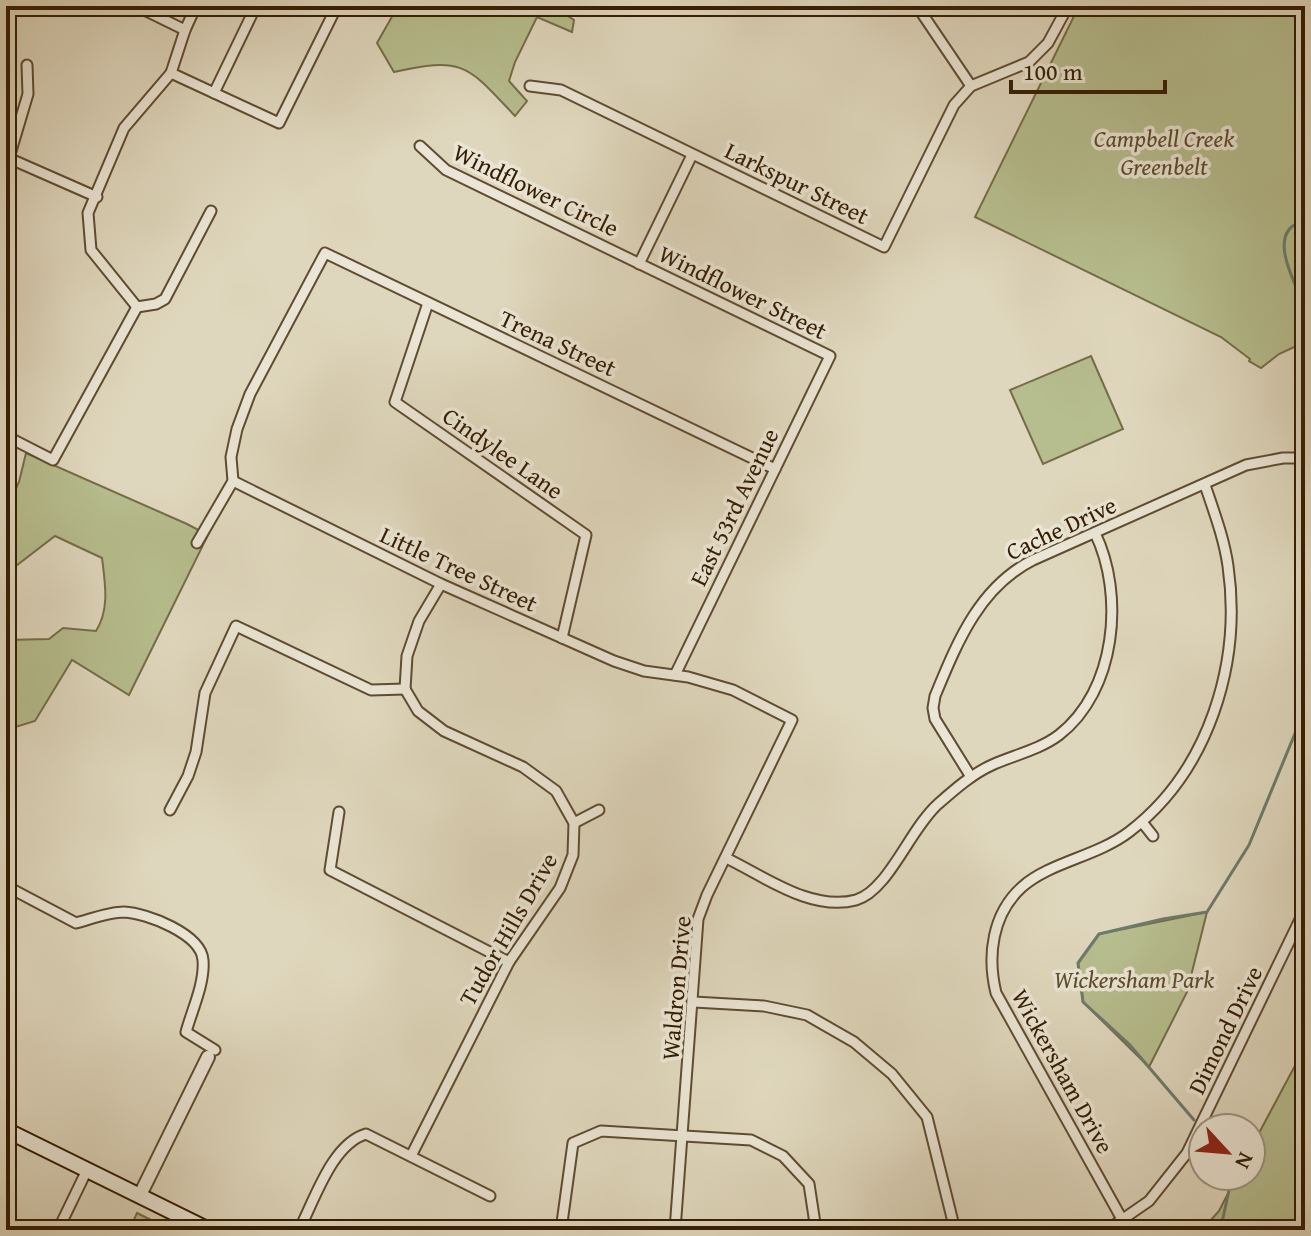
<svg xmlns="http://www.w3.org/2000/svg" width="1311" height="1236" viewBox="0 0 1311 1236" font-family="'Gentium Book Plus',serif">
  <rect width="100%" height="100%" fill="#dfd7bd"/>
  <filter id="stains"><feTurbulence type="fractalNoise" baseFrequency=".0025" numOctaves="4"/><feColorMatrix values="0 0 0 0 .2 0 0 0 0 .09 0 0 0 0 .02 0 0 0 .5 -.17"/></filter>
  <radialGradient id="worn" r=".72"><stop offset=".6" stop-color="#630" stop-opacity="0"/><stop offset="1" stop-color="#630" stop-opacity=".3"/></radialGradient>
  <g fill="#b6bd8e" stroke="#756d48" stroke-width="2">
    <path d="M398 6H552L574 20 572 32 537 17 515 62 509 81 527 101 515 116C468 66 464 56 394 72L377 43Z"/>
    <polygon points="1079,6 1305,6 1305,342 1279,354 1261,368 1249,361 1250,359 1221,337 975,217"/>
    <polygon points="1091,356 1123,429 1043,464 1010,390"/>
    <path d="M26 453 187 524 208 535 129 695 72 660 35 721 6 730V640L49 639 63 628 96 631C110 609 105 583 102 558L55 536 12 569H6V509L19 482Z"/>
    <polygon points="1207,912 1187,992 1149,1067 1083,1002 1078,963 1099,934"/>
    <polygon points="1305,1047 1305,1230 1202,1230 1219,1211 1237,1176 1251,1176 1251,1148"/>
    <polygon points="137,1213 171,1230 129,1230"/>
  </g>
  <g fill="none" stroke-linecap="round" stroke-linejoin="round">
    <g stroke="#6d7b6c" stroke-width="3">
      <path d="M1305 221C1263 229 1296 285 1305 307"/>
      <polyline points="1194,1120 1129,1044 1083,1002 1078,963 1099,934 1163,919 1207,912 1249,845 1296,731 1300,603 1305,553"/>
      <polyline points="1217,1230 1223,1218 1232,1176"/>
    </g>
    <defs>
      <g id="minor">
        <polyline points="136,6 185,30"/>
        <polyline points="917,6 971,86"/>
        <polyline points="171,73 279,123 337,6"/>
        <polyline points="530,86 561,90 884,247 954,105 971,86 1029,62 1048,43 1068,6"/>
        <polyline points="214,93 256,6"/>
        <polyline points="420,146 446,170 830,356 675,675"/>
        <polyline points="6,157 97,197"/>
        <polyline points="6,168 28,94 27,65"/>
        <polyline points="639,264 692,155"/>
        <polyline points="428,303 395,402 586,535 562,638"/>
        <polyline points="137,307 91,250 88,213 124,128 171,73 185,30 196,6"/>
        <polyline points="137,307 156,304 165,299 211,211"/>
        <polyline points="6,436 53,460 137,307"/>
        <polyline points="233,481 441,584 614,661 644,671 688,677 733,690 792,720 707,895 698,919 675,1230"/>
        <polyline points="197,543 233,481 231,457 237,429 250,394 325,253 775,469"/>
        <polyline points="405,689 418,711 444,731 523,767 556,791 574,823 573,855 560,888 509,962 411,1156"/>
        <polyline points="405,689 407,656 419,621 441,584"/>
        <path d="M971 777 935 719 933 708 935 696C957 643 979 587 1033 560L1246 465 1283 458H1305"/>
        <polyline points="170,810 188,776 196,752 205,693 236,626 371,690 405,689"/>
        <polyline points="339,812 330,870 509,962"/>
        <polyline points="1142,822 1153,836"/>
        <polyline points="574,823 599,810"/>
        <path d="M726 858C764 876 811 912 856 900 888 891 910 829 938 804 954 790 972 774 992 765 1014 755 1039 750 1059 735 1116 691 1125 595 1095 533"/>
        <path d="M6 886 76 923C91 919 109 912 124 912 147 913 201 934 203 960 205 983 192 1010 186 1032L215 1050"/>
        <polyline points="694,1002 764,1006 807,1015 854,1042 892,1074 927,1117 955,1230"/>
        <path d="M1123 1221 996 993C987 956 992 914 1022 887 1050 862 1096 857 1129 832 1209 771 1242 663 1228 566 1224 538 1214 512 1205 485"/>
        <polyline points="58,1230 87,1170"/>
        <path d="M299 1230C315 1199 332 1144 366 1134L490 1196"/>
        <polyline points="561,1230 573,1143 601,1131 751,1140 783,1156 809,1184 816,1230"/>
        <polyline points="1107,1230 1149,1201 1187,1153 1305,909"/>
      </g>
      <polyline id="tertiary" points="140,1195 208,1057"/>
      <polyline id="secondary" points="6,1130 209,1230"/>
    </defs>
    <use href="#minor" stroke="#5f4c31" stroke-width="13"/>
    <use href="#tertiary" stroke="#5f4c31" stroke-width="16"/>
    <use href="#secondary" stroke="#341d02" stroke-width="18"/>
    <use href="#minor" stroke="#eae5d4" stroke-width="9"/>
    <use href="#tertiary" stroke="#eae5d4" stroke-width="12"/>
    <use href="#secondary" stroke="#eae5d4" stroke-width="14"/>
  </g>
  <g text-anchor="middle" dominant-baseline="central" stroke-width="7" stroke-linejoin="round" paint-order="stroke">
    <g font-size="24" font-style="italic" fill="#5b4d2c" stroke="#eae5d4">
      <text x="1164" y="138">Campbell Creek<tspan x="1164" dy="28">Greenbelt</tspan></text>
      <text x="1134" y="979">Wickersham Park</text>
    </g>
    <g font-size="24" fill="#341d02" stroke="#eae5d4">
      <text transform="translate(797 183) rotate(26)">Larkspur Street</text>
      <text transform="translate(536 190) rotate(26)">Windflower Circle</text>
      <text transform="translate(743 292) rotate(26)">Windflower Street</text>
      <text transform="translate(558 343) rotate(25)">Trena Street</text>
      <text transform="translate(503 453) rotate(35)">Cindylee Lane</text>
      <text transform="translate(734 507) rotate(-64)">East 53rd Avenue</text>
      <text transform="translate(1061 528) rotate(-25)">Cache Drive</text>
      <text transform="translate(459 569) rotate(25)">Little Tree Street</text>
      <text transform="translate(508 929) rotate(-60)">Tudor Hills Drive</text>
      <text transform="translate(676 988) rotate(-85)">Waldron Drive</text>
      <text transform="translate(1225 1030) rotate(-64)">Dimond Drive</text>
      <text transform="translate(1063 1071) rotate(61)">Wickersham Drive</text>
    </g>
  </g>
  <rect width="1311" height="1236" fill="none" stroke="#dfd7bd" stroke-width="32"/>
  <rect x="8" y="8" width="1295" height="1220" fill="none" stroke="#341d02" stroke-width="4"/>
  <rect x="16" y="16" width="1279" height="1204" fill="none" stroke="#341d02" stroke-width="2"/>
  <g transform="translate(1227 1152) rotate(116)"><circle r="38" fill="#eae5d4" stroke="#a19580" stroke-width="2"/>
  <path d="M0-6L14 30L0 20L-14 30Z" fill="#8f2418"/>
  <text y="-12" font-size="22" font-weight="bold" text-anchor="middle" fill="#341d02">N</text>
  </g>
  <path d="M1011 80v12h154v-12" fill="none" stroke="#341d02" stroke-width="4"/>
  <text x="1023" y="80" font-size="24" fill="#341d02" stroke="#eae5d4" stroke-width="6" paint-order="stroke">100 m</text>
  <rect width="100%" height="100%" filter="url(#stains)"/>
  <rect width="100%" height="100%" fill="url(#worn)"/>
</svg>
